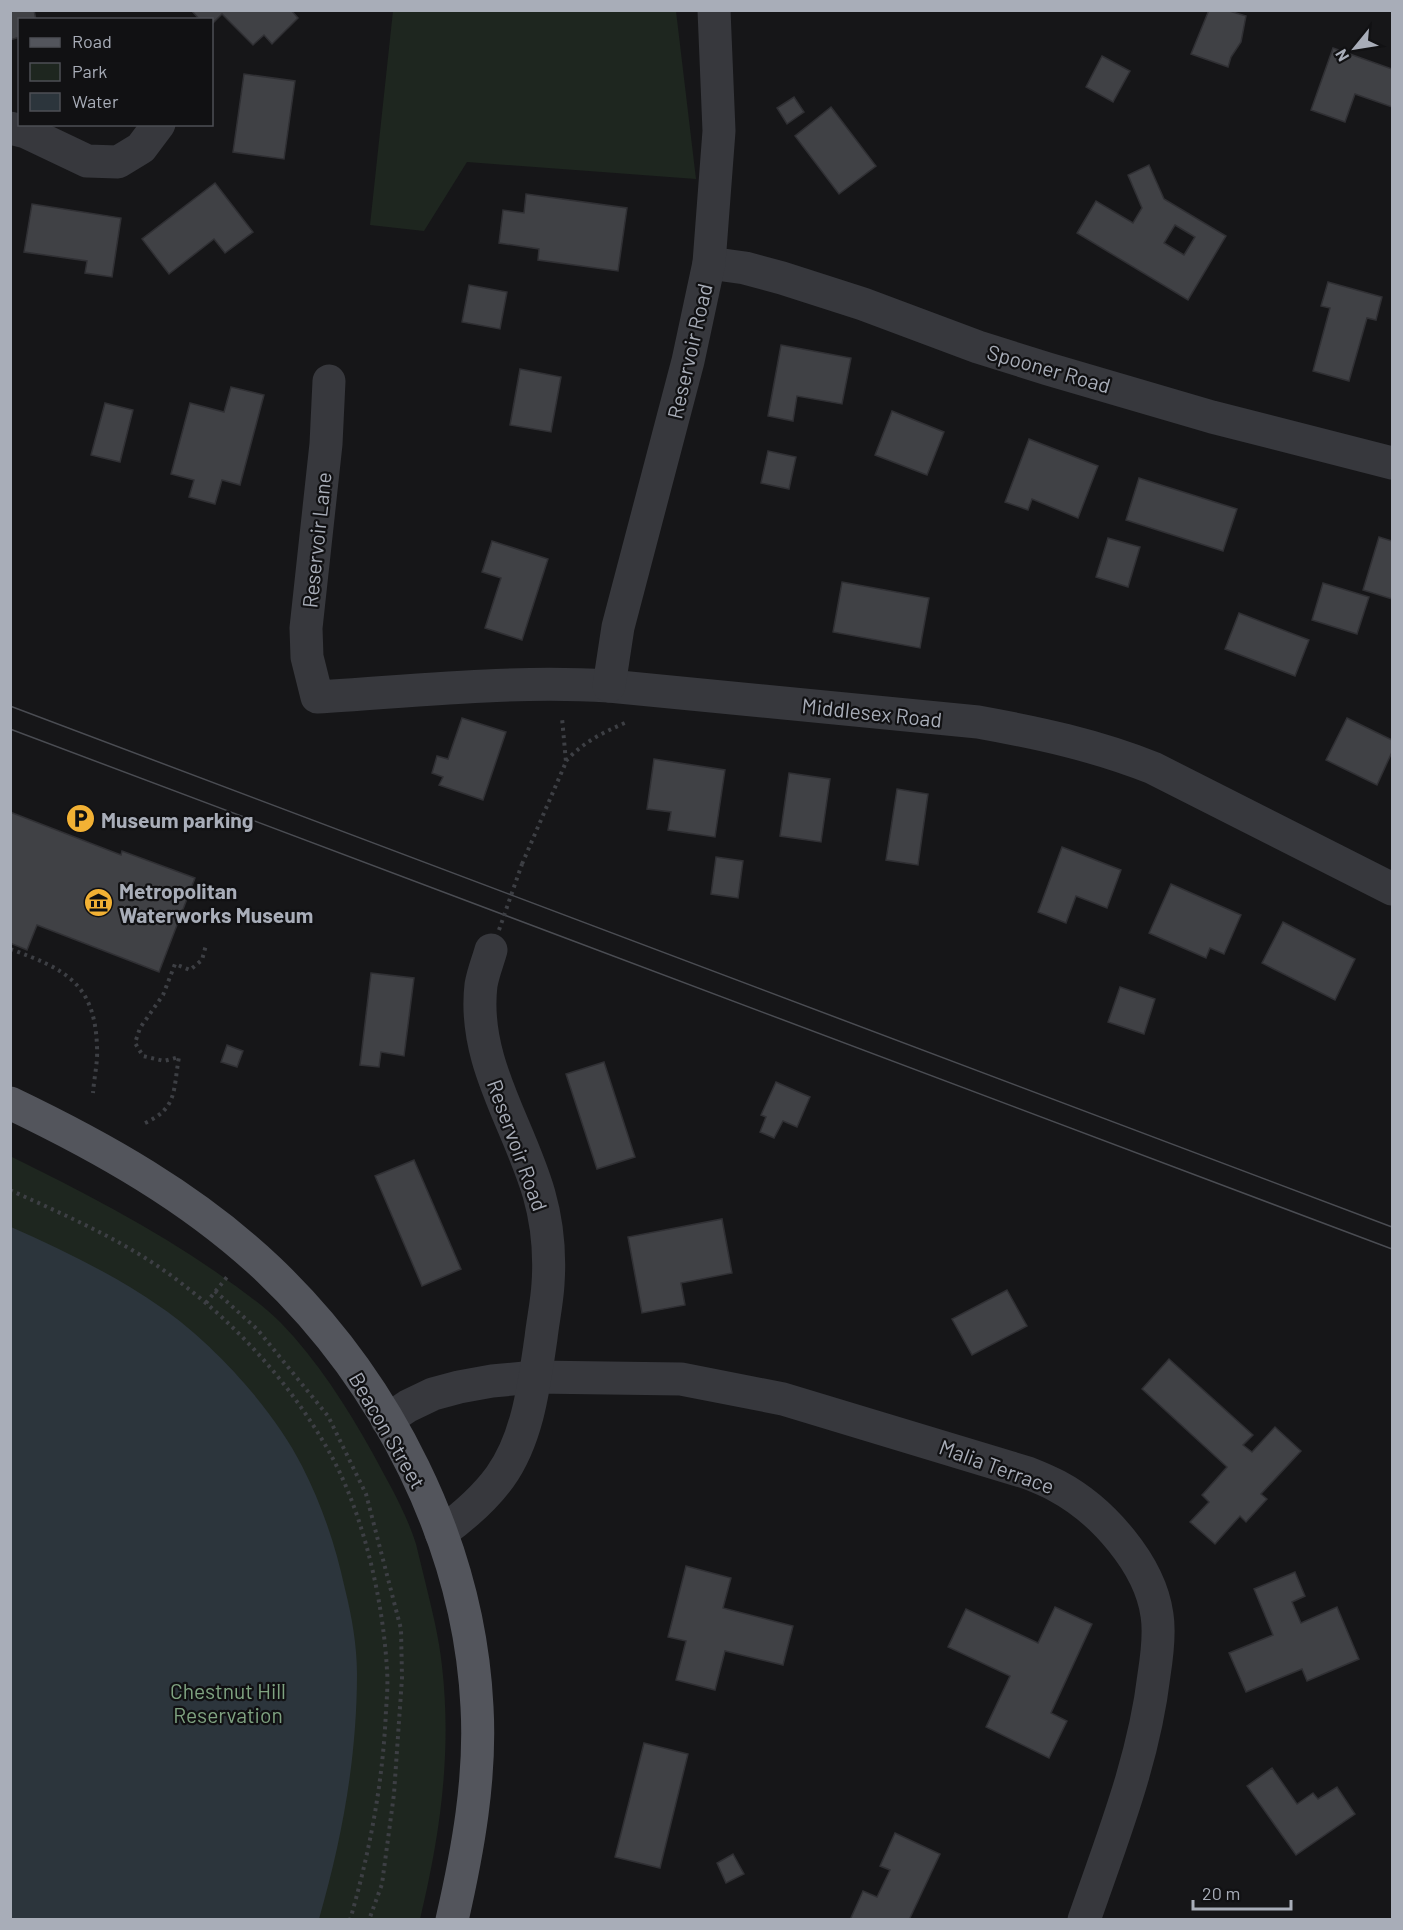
<svg xmlns="http://www.w3.org/2000/svg" width="1403" height="1930" viewBox="0 0 1403 1930" font-family="Barlow,sans-serif">
  <rect width="100%" height="100%" fill="#161618"/>
  <g fill="#1e261f">
    <polygon points="393,11 676,11 696,179 467,162 424,231 370,225"/>
    <path d="M10 1156C81 1191 151 1227 216 1272 238 1288 261 1303 281 1323 317 1360 347 1407 372 1452 388 1482 406 1512 416 1544 419 1556 422 1569 425 1581 432 1610 439 1637 442 1666 452 1753 440 1836 420 1919H11Z"/>
  </g>
  <path fill="#2c353c" d="M11 1227C63 1250 115 1275 162 1308 213 1343 274 1410 302 1466 322 1505 336 1547 345 1589 352 1617 357 1646 357 1674 357 1758 342 1839 319 1919H11Z"/>
  <g fill="#404145" stroke="#303034" stroke-width="1.5" fill-rule="evenodd">
    <polygon points="10,10 34,10 36,20 20,20 20,37 10,40"/>
    <polygon points="191,10 291,10 298,18 272,44 264,35 253,45 222,14 212,24 212,20 200,20"/>
    <polygon points="1209,10 1226,10 1246,16 1241,42 1231,57 1228,67 1191,54"/>
    <polygon points="1333,48 1392,69 1392,107 1355,94 1345,122 1311,110"/>
    <polygon points="1102,56 1130,71 1113,102 1086,87"/>
    <polygon points="244,74 295,81 284,159 233,152"/>
    <polygon points="794,97 804,112 787,124 777,108"/>
    <polygon points="831,107 876,166 839,194 795,136"/>
    <path d="M1149 165 1164 199 1226 236 1188 300 1077 233 1096 201 1133 223 1142 208 1128 175ZM1175 225 1195 237 1184 255 1164 243Z"/>
    <polygon points="215,183 253,232 225,253 214,239 169,274 142,239"/>
    <polygon points="526,194 627,208 618,271 538,260 539,249 499,243 503,210 524,213"/>
    <polygon points="32,204 121,218 112,277 85,273 87,261 24,252"/>
    <polygon points="1328,282 1382,297 1376,320 1367,318 1349,381 1313,371 1330,308 1321,306"/>
    <polygon points="469,285 507,292 500,329 462,322"/>
    <polygon points="781,345 851,358 842,404 797,396 793,421 768,416"/>
    <polygon points="520,369 561,377 551,432 510,425"/>
    <polygon points="231,387 264,395 240,485 222,480 215,504 189,497 194,480 171,474 190,403 224,412"/>
    <polygon points="105,403 133,410 120,462 91,455"/>
    <polygon points="892,411 944,432 927,475 875,455"/>
    <polygon points="1029,439 1098,466 1078,518 1032,499 1028,510 1005,502"/>
    <polygon points="768,451 796,457 789,489 761,483"/>
    <polygon points="1139,478 1237,509 1223,551 1126,520"/>
    <polygon points="1379,537 1392,541 1392,599 1363,590"/>
    <polygon points="1108,538 1140,547 1128,587 1096,577"/>
    <polygon points="492,541 548,559 522,640 485,628 501,578 482,572"/>
    <polygon points="842,582 929,598 920,648 833,632"/>
    <polygon points="1323,583 1369,597 1357,634 1312,620"/>
    <polygon points="1239,613 1309,640 1295,676 1225,649"/>
    <polygon points="462,718 506,732 483,800 439,785 443,777 432,773 437,756 448,759"/>
    <polygon points="1347,718 1392,740 1392,752 1377,785 1326,760"/>
    <polygon points="654,759 725,770 715,837 668,830 671,812 647,809"/>
    <polygon points="789,773 830,779 821,842 780,836"/>
    <polygon points="897,789 928,794 918,865 886,860"/>
    <polygon points="10,812 121,855 122,851 195,878 159,972 37,925 27,950 10,943"/>
    <polygon points="1062,847 1121,870 1107,908 1076,896 1066,923 1038,912"/>
    <polygon points="716,857 743,861 738,898 711,894"/>
    <polygon points="1171,884 1241,915 1224,954 1210,948 1206,958 1149,933"/>
    <polygon points="1283,922 1355,959 1335,1000 1262,963"/>
    <polygon points="371,973 414,978 404,1056 381,1052 379,1067 360,1065"/>
    <polygon points="1120,987 1155,999 1144,1034 1108,1022"/>
    <polygon points="227,1045 243,1051 237,1067 221,1062"/>
    <polygon points="604,1062 635,1157 597,1169 566,1074"/>
    <polygon points="776,1082 810,1097 797,1127 783,1121 774,1138 760,1132 766,1117 761,1115"/>
    <polygon points="414,1160 461,1269 422,1286 375,1176"/>
    <polygon points="722,1219 732,1273 681,1283 685,1305 642,1313 628,1237"/>
    <polygon points="1007,1290 1027,1326 972,1355 952,1319"/>
    <polygon points="1169,1359 1253,1435 1243,1445 1252,1452 1275,1427 1301,1451 1261,1494 1267,1499 1246,1522 1240,1516 1215,1544 1190,1522 1209,1502 1202,1495 1227,1467 1142,1389"/>
    <polygon points="686,1566 731,1578 723,1608 793,1626 783,1665 725,1651 715,1690 676,1680 686,1641 668,1637"/>
    <polygon points="1295,1572 1305,1596 1292,1602 1301,1623 1337,1607 1359,1659 1307,1681 1302,1669 1246,1692 1229,1653 1273,1635 1254,1589"/>
    <polygon points="1055,1607 1092,1624 1051,1713 1067,1721 1049,1758 986,1727 1010,1676 948,1647 966,1609 1038,1643"/>
    <polygon points="644,1743 688,1754 660,1868 615,1857"/>
    <polygon points="1272,1768 1297,1804 1313,1793 1318,1799 1337,1787 1355,1814 1296,1855 1247,1786"/>
    <polygon points="895,1833 940,1854 909,1920 850,1920 863,1891 877,1897 890,1870 880,1866"/>
    <polygon points="733,1854 744,1874 726,1883 717,1863"/>
  </g>
  <g fill="none" stroke-linecap="round" stroke-linejoin="round">
    <g stroke="#3d3f44" stroke-width="4" stroke-dasharray="3 4.5" stroke-linecap="butt">
      <path d="M566 761C583 742 604 732 627 722"/>
      <polyline points="522,864 566,762 562,718"/>
      <path d="M10 949C65 969 95 983 97 1047 98 1062 94 1078 93 1093"/>
      <path d="M145 1123C178 1108 173 1090 179 1057L164 1061 143 1056 135 1043 140 1028 163 995 175 964 190 970 202 960 206 945"/>
      <path d="M10 1190C69 1217 130 1243 181 1283 239 1327 291 1385 327 1448 363 1510 383 1599 387 1670 388 1683 387 1697 386 1710 383 1782 370 1851 350 1920"/>
      <polyline points="215,1291 257,1329 328,1416 366,1494 401,1629 402,1678 394,1794 382,1884 369,1920"/>
      <polyline points="206,1303 227,1277"/>
    </g>
    <g stroke="#37383d" stroke-width="33">
      <polyline points="10,128 26,132 87,161 118,162 141,148 159,124"/>
      <polyline points="709,263 745,268 782,278 863,304 978,347 1048,369 1212,417 1392,463"/>
      <path d="M329 381 326 444 306 628 307 657 317 697C414 691 512 680 609 686L978 722C1039 733 1095 745 1153 768L1392 889"/>
      <polyline points="609,686 618,627 688,361 709,263 719,131 714,10"/>
      <path d="M387 1420 408 1406 433 1394 459 1387 492 1381 535 1377 681 1379 783 1399 1028 1473C1038 1477 1048 1481 1057 1486 1102 1510 1150 1564 1157 1615 1160 1634 1157 1656 1154 1675 1144 1760 1112 1839 1084 1920"/>
      <path d="M441 1533C463 1517 484 1499 500 1477 528 1438 534 1385 541 1338 543 1320 547 1302 548 1284 550 1255 547 1222 539 1194 519 1124 472 1061 481 985 483 973 488 961 491 950"/>
    </g>
    <path stroke="#53555c" stroke-width="33" d="M10 1103C102 1147 193 1198 268 1269 386 1381 469 1542 477 1707 481 1778 468 1850 452 1920"/>
    <g stroke="#4a4c52" stroke-width="1.5">
      <polyline points="10,706 1392,1227"/>
      <polyline points="10,729 1392,1249"/>
    </g>
    <polyline stroke="#3d3f44" stroke-width="4" stroke-dasharray="3 4.5" stroke-linecap="butt" points="499,930 522,864"/>
  </g>
  <defs>
    <symbol id="parking-disc" viewBox="-11 -11 22 22"><circle r="9.5" fill="#f2b134" stroke="#111113"/><path d="M-3.5-5.5H1a3.5 3.5 0 0 1 0 7H-1V5.5H-3.5ZM-1-3.4V-.6H.8a1.4 1.4 0 0 0 0-2.8Z" fill="#111"/></symbol>
    <symbol id="museum-disc" viewBox="-11 -11 22 22"><circle r="9.5" fill="#f2b134" stroke="#111113"/><path d="M0-6L6-3V-2H-6V-3ZM-5-1h2V3h-2ZM-1-1h2V3h-2ZM3-1h2V3H3ZM-6 4H6V6H-6Z" fill="#111"/></symbol>
  </defs>
  <g fill-rule="evenodd">
    <use href="#parking-disc" x="64" y="802" width="33" height="33"/>
    <use href="#museum-disc" x="82" y="886" width="33" height="33"/>
  </g>
  <g text-anchor="middle" dominant-baseline="central" stroke-width="4.5" stroke-linejoin="round" paint-order="stroke">
    <g font-size="21" fill="#a8adb8" stroke="#111113">
      <text transform="translate(689 351) rotate(-77)">Reservoir Road</text>
      <text transform="translate(1049 368) rotate(16)">Spooner Road</text>
      <text transform="translate(316 540) rotate(-84)">Reservoir Lane</text>
      <text transform="translate(872 712) rotate(6)">Middlesex Road</text>
      <text transform="translate(518 1145) rotate(70)">Reservoir Road</text>
      <text transform="translate(388 1430) rotate(60)">Beacon Street</text>
      <text transform="translate(997 1466) rotate(20)">Malia Terrace</text>
    </g>
    <g font-size="21" font-weight="bold" fill="#a8adb8" stroke="#111113" text-anchor="start">
      <text x="101" y="819">Museum parking</text>
      <text x="119" y="890">Metropolitan<tspan x="119" dy="24">Waterworks Museum</tspan></text>
    </g>
    <g font-size="21" fill="#7fa381" stroke="#111113">
      <text x="228" y="1690">Chestnut Hill<tspan x="228" dy="24">Reservation</tspan></text>
    </g>
  </g>
  <rect width="1403" height="1930" fill="none" stroke="#a8adb8" stroke-width="24"/>
  <rect x="18" y="18" width="195" height="108" fill="#111113" stroke="#4d4f55" stroke-width="1.5"/>
  <rect x="30" y="38" width="30" height="9" fill="#53555c" stroke="#4d4f55" stroke-width="1.5"/>
  <text x="72" y="48" font-size="18" fill="#a8adb8">Road</text>
  <rect x="30" y="63" width="30" height="18" fill="#1e261f" stroke="#4d4f55" stroke-width="1.5"/>
  <text x="72" y="78" font-size="18" fill="#a8adb8">Park</text>
  <rect x="30" y="93" width="30" height="18" fill="#2c353c" stroke="#4d4f55" stroke-width="1.5"/>
  <text x="72" y="108" font-size="18" fill="#a8adb8">Water</text>
  <g transform="translate(1355 48) rotate(240)" stroke="#111113" stroke-width="4.5" paint-order="stroke">
  <path d="M0-4.5L10 22L0 15L-10 22Z" fill="#a8adb8"/>
  <text y="-9" font-size="16" font-weight="bold" text-anchor="middle" fill="#a8adb8">N</text>
  </g>
  <path d="M1193 1900v9h98v-9" fill="none" stroke="#a8adb8" stroke-width="3"/>
  <text x="1202" y="1900" font-size="18" fill="#a8adb8" stroke="#111113" stroke-width="4.5" paint-order="stroke">20 m</text>
</svg>
